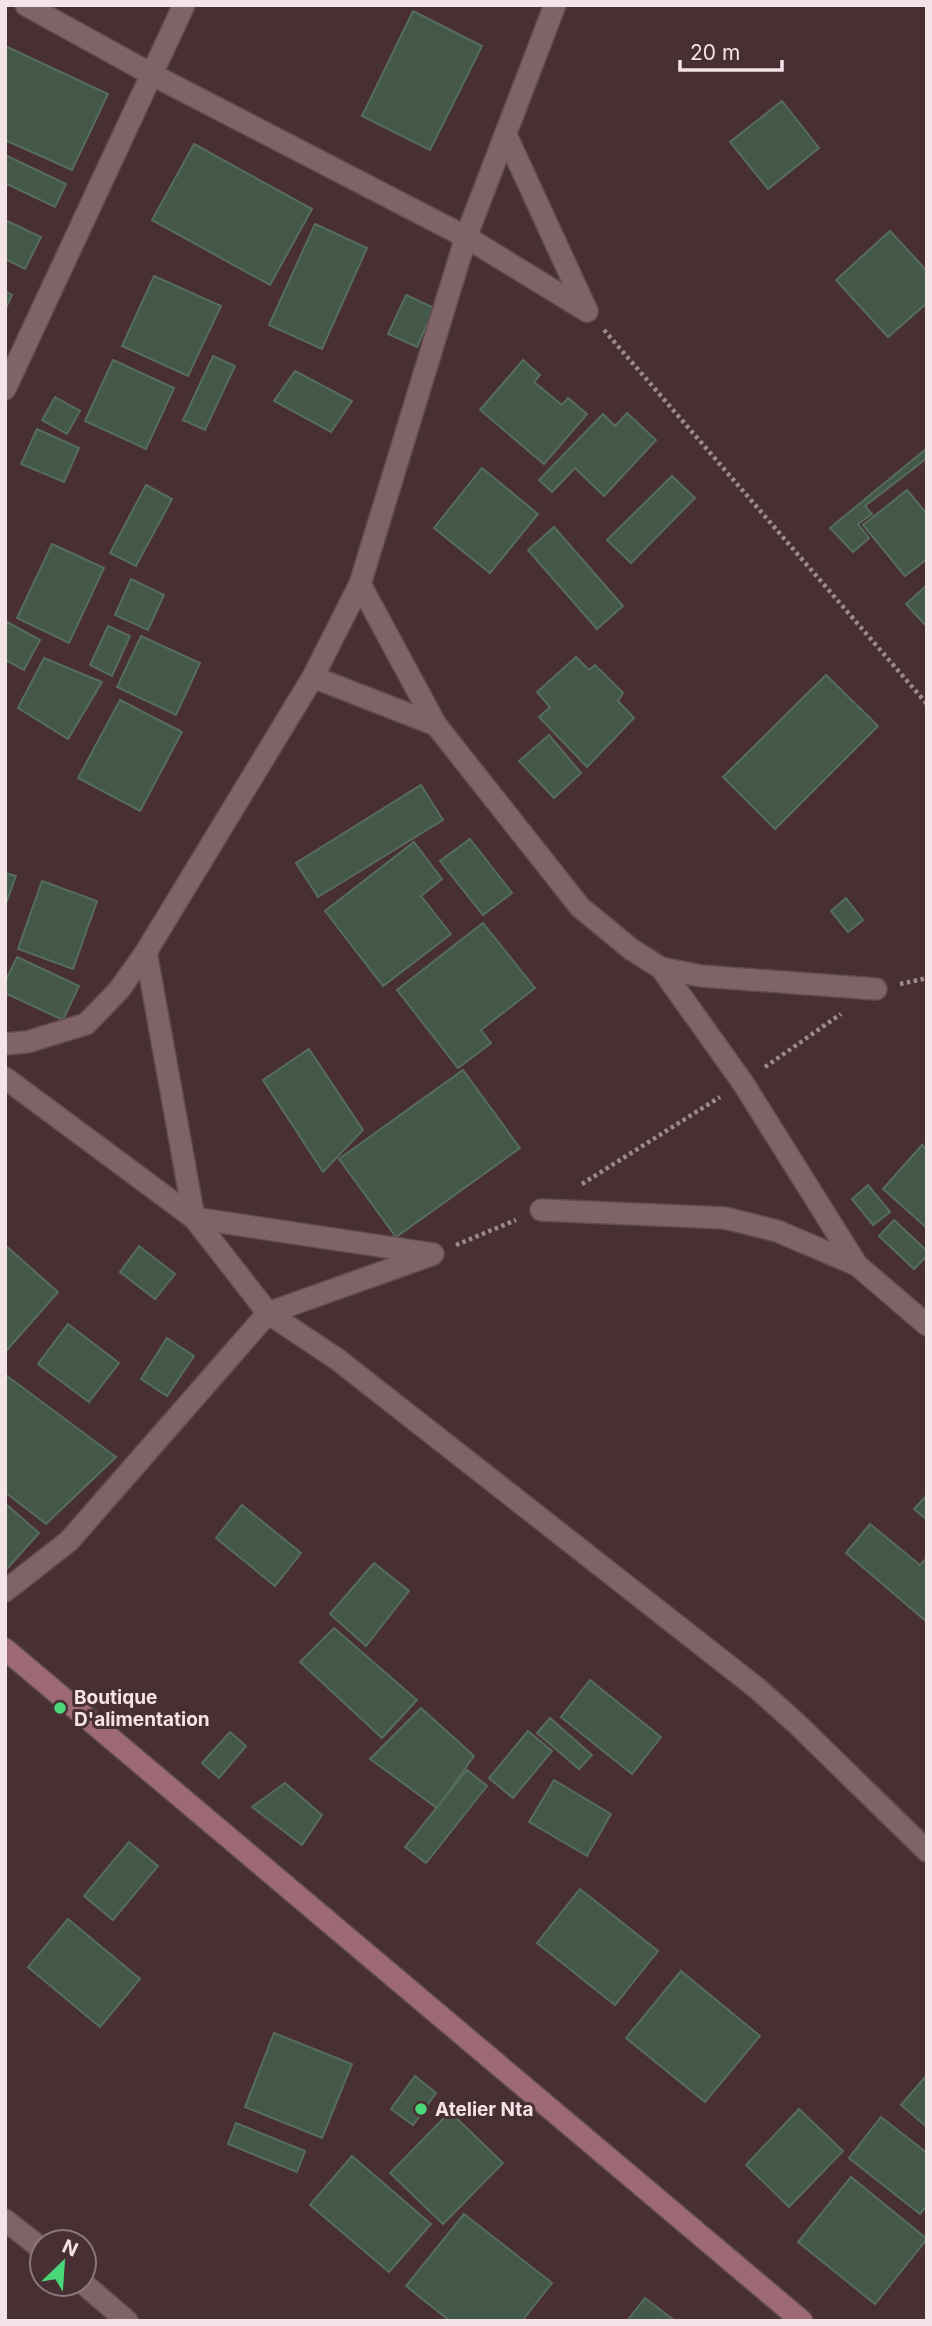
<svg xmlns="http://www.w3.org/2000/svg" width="932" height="2326" viewBox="0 0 932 2326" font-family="Inter,sans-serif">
  <rect width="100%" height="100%" fill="#472f34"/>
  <g fill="#435848" stroke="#576d5c" stroke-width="2">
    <polygon points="413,11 482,46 430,150 362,116"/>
    <polygon points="5,46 108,94 72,170 5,140"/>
    <polygon points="782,101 819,148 768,189 730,142"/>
    <polygon points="194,144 312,209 270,285 152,220"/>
    <polygon points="5,155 66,184 55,207 5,183"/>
    <polygon points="5,220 41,237 25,269 5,259"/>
    <polygon points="315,224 367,248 322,349 269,325"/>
    <polygon points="890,231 927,271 927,303 888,337 836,280"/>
    <polygon points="154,276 221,306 188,376 122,346"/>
    <polygon points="5,291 12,295 5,310"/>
    <polygon points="406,295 434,308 417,347 388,334"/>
    <polygon points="213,356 235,366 205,430 183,420"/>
    <polygon points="113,360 174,388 146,449 85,421"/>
    <polygon points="523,360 540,375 534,382 562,405 568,398 587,414 544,464 480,410"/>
    <polygon points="295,371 352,401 331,432 274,401"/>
    <polygon points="55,397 80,411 67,434 42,420"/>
    <polygon points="627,413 656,440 604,496 575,468 552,492 539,480 603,414 615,426"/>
    <polygon points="37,429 79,448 64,482 21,464"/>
    <polygon points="927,448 927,458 865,506 872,514 858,524 869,538 853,552 830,528"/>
    <polygon points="482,468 538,514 490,573 434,528"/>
    <polygon points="672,476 695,498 631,563 607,540"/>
    <polygon points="146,485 172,499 136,566 110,553"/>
    <polygon points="907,490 927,514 927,559 905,576 863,525"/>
    <polygon points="554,527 623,606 597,629 528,550"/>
    <polygon points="52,544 104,568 69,643 17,618"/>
    <polygon points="131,579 164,595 148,630 115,615"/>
    <polygon points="927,585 927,627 906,604"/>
    <polygon points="5,621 40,640 24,670 5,660"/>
    <polygon points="108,626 130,636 112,676 90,665"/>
    <polygon points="141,636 200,663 176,715 117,687"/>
    <polygon points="576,657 589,670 595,665 623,693 618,701 634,718 587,767 539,717 550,707 537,692"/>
    <polygon points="44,658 102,682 68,739 18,708"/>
    <polygon points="826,675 878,726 775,829 723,777"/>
    <polygon points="120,700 182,732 140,811 78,778"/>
    <polygon points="549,735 581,773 554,798 519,761"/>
    <polygon points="421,785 443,820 318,897 296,863"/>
    <polygon points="470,839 512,893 483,915 440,861"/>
    <polygon points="414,842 442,879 421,896 451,934 383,986 325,911"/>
    <polygon points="5,873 16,876 5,906"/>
    <polygon points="42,881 97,901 73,969 18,949"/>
    <polygon points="846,898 863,920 848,932 831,911"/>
    <polygon points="483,923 535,988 481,1030 491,1043 458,1068 397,990"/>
    <polygon points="17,957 79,986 63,1020 5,993 5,982"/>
    <polygon points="309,1049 363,1130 323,1172 263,1080"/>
    <polygon points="463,1070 520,1148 396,1237 339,1159"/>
    <polygon points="922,1145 927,1150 927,1228 883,1189"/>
    <polygon points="868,1185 890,1212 873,1225 852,1199"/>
    <polygon points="894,1220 927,1251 927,1256 914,1269 879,1236"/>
    <polygon points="5,1245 58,1292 7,1350 5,1349"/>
    <polygon points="139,1246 175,1274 155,1299 120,1272"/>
    <polygon points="68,1324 119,1363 89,1402 38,1364"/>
    <polygon points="167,1338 194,1356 167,1396 141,1379"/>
    <polygon points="7,1376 116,1457 46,1524 5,1492 5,1380"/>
    <polygon points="927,1495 927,1520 914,1509"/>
    <polygon points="7,1505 39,1533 5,1571 5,1507"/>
    <polygon points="242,1505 301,1553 275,1586 216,1538"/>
    <polygon points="870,1524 920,1565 927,1558 927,1622 846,1553"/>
    <polygon points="374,1563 409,1591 366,1646 330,1614"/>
    <polygon points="334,1628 417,1700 382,1738 300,1662"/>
    <polygon points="590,1680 661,1737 632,1774 561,1717"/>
    <polygon points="421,1708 474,1756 437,1808 370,1759"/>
    <polygon points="550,1718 592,1755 579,1769 537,1733"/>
    <polygon points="528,1731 552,1751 513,1798 489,1778"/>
    <polygon points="230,1732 246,1746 219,1778 202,1763"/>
    <polygon points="467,1770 487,1786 426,1863 405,1847"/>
    <polygon points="554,1780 611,1814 587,1856 529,1822"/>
    <polygon points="285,1783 322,1815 302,1845 252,1807"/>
    <polygon points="129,1842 158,1866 113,1920 84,1896"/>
    <polygon points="580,1889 658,1951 615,2005 537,1943"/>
    <polygon points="68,1919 140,1979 100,2027 28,1967"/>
    <polygon points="681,1971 760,2036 705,2102 626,2038"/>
    <polygon points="274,2033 352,2064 322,2138 245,2107"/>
    <polygon points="927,2075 927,2127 901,2105"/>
    <polygon points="415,2076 436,2093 413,2125 391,2109"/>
    <polygon points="799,2109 843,2151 789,2207 746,2165"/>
    <polygon points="450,2112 503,2163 443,2224 390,2173"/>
    <polygon points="881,2117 927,2153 927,2205 920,2214 849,2158"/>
    <polygon points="236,2123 305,2151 297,2172 228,2144"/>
    <polygon points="352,2156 431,2224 389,2272 310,2205"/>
    <polygon points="851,2177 927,2239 875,2304 798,2242"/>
    <polygon points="464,2214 552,2283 522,2321 450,2321 406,2286"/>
    <polygon points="645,2298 675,2321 627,2321"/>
  </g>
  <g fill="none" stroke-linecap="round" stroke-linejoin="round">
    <defs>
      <g id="minor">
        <polyline points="26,5 151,74 466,237 587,311"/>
        <polyline points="506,135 587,311"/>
        <polyline points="5,389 184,5"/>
        <polyline points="360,584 436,725 580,907 631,949 661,968 701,976 876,989"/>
        <polyline points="313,677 436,725"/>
        <polyline points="146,952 194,1218"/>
        <polyline points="661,968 743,1083 857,1265"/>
        <polyline points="5,1044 27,1042 86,1024 119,990 146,952 313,677 360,584 466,237 555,5"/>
        <polyline points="5,1078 194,1218 268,1313 69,1541 5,1591"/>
        <polyline points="541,1210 725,1218 777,1231 857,1265 927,1325"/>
        <polyline points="194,1218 433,1254"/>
        <polyline points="268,1313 337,1359 758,1689 796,1723 927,1851"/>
        <polyline points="268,1313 431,1255"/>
        <polyline points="5,2220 42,2249"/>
        <polyline points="84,2284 127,2321"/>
      </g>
      <polyline id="secondary" points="5,1649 802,2321"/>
    </defs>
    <use href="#minor" stroke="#614c51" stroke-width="24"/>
    <use href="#secondary" stroke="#614c51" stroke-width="24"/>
    <g stroke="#9e8a8e" stroke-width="4.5" stroke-dasharray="3.5 3.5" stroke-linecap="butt">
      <polyline points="604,330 927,704"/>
      <polyline points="900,984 927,978"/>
      <polyline points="765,1067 841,1014"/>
      <polyline points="582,1184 720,1097"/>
      <polyline points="456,1245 516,1220"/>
    </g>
    <use href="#minor" stroke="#7f6369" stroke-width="21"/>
    <use href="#secondary" stroke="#9e6976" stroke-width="21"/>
  </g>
  <g fill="#49d778" stroke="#472f34" stroke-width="2.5">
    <circle cx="60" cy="1708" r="7"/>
    <circle cx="421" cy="2109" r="7"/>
  </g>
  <g text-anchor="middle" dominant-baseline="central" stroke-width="6" stroke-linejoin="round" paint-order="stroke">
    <g font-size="19" font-weight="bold" fill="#f4e4e7" stroke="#472f34" text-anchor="start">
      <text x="74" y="1697">Boutique<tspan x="74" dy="22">D'alimentation</tspan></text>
      <text x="435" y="2109">Atelier Nta</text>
    </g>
  </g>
  <rect width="932" height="2326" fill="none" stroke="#f4e4e7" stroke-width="14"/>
  <g transform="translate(63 2263) rotate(25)"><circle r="33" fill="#472f34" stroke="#8c777c" stroke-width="2"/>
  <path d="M0-5L12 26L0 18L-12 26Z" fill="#49d778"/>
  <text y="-10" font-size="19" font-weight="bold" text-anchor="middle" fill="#f4e4e7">N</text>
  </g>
  <path d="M680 60v10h102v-10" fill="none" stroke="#f4e4e7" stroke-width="3.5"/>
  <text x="690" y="60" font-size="21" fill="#f4e4e7" stroke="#472f34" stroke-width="5" paint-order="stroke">20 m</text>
</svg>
